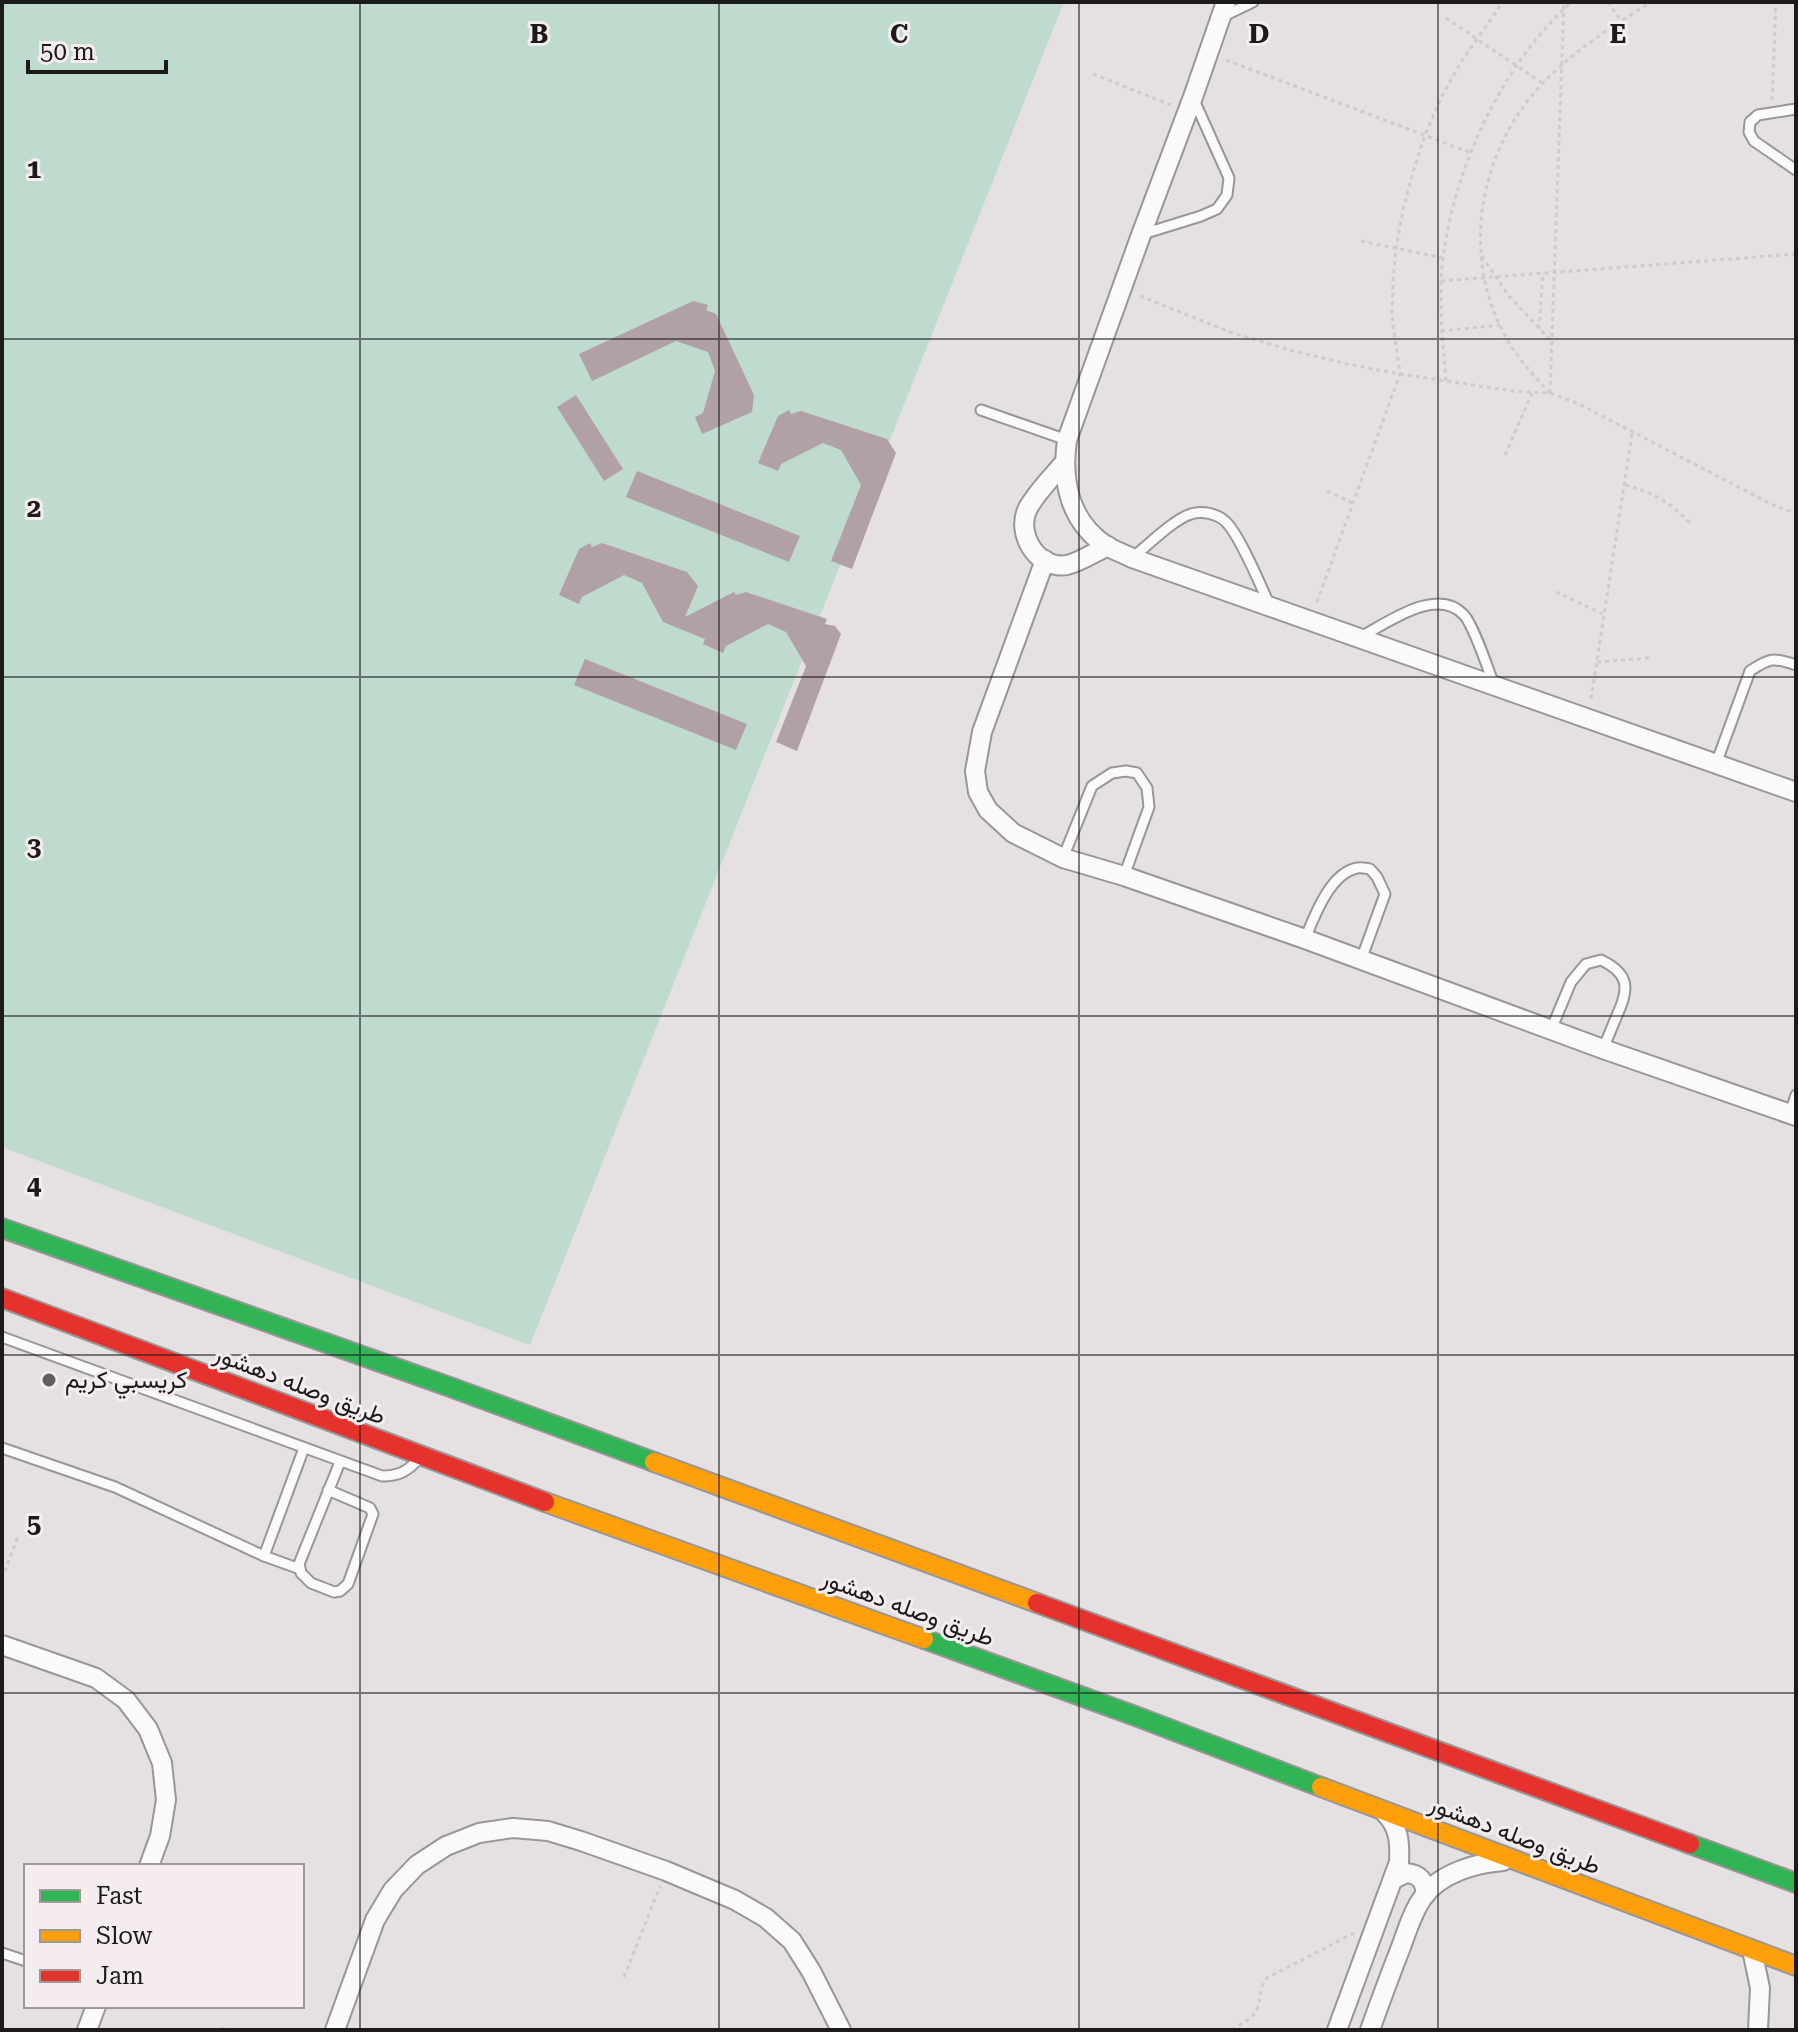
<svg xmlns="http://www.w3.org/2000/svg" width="1798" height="2032" viewBox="0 0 1798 2032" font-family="'Roboto Serif',Vazirmatn,serif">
  <rect width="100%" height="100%" fill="#e5e0e2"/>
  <polygon fill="#bedbcd" points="2,2 1064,2 530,1345 2,1147"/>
  <g fill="#b2a0a7">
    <polygon points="693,301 708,305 706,310 716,314 754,395 752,412 702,434 695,417 703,413 715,371 708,352 676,341 592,381 579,354"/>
    <polygon points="576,395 623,469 604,481 557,407"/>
    <polygon points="789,410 791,414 801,411 887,439 896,453 852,569 831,561 861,485 841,450 823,443 781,464 778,471 758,463 778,416"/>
    <polygon points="637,471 800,536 789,562 626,497"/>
    <polygon points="590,543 592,547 602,543 687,572 698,586 685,617 734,592 736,595 746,592 827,619 825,624 835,626 841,634 797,751 776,742 806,666 786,632 768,624 726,646 723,653 703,644 705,639 663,622 642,583 624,575 582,597 579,604 559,595 579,549"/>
    <polygon points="585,659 747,724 736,750 574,685"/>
  </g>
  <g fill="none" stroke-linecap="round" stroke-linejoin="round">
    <defs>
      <g id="lane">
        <polyline points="1224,16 1253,2"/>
        <polyline points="1796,109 1758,115 1750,122 1749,132 1754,141 1796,170"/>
        <polyline points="1143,234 1201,216 1217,209 1227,195 1229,178 1194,100"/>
        <polyline points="981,410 1067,440"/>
        <path d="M1132 558C1147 546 1174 519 1191 514 1202 510 1218 514 1226 522 1240 536 1260 584 1269 604"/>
        <path d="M1362 636C1389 622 1437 586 1464 615 1474 626 1488 669 1494 685"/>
        <path d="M1716 764 1750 671C1769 658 1774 657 1796 665"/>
        <polyline points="1063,858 1092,786 1112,773 1126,771 1137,773 1147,788 1149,807 1124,876"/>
        <path d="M1305 939C1314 917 1330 873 1357 868 1361 867 1365 868 1370 869L1377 877 1385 894 1361 960"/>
        <path d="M1551 1030 1571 982 1586 964 1601 960C1628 973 1630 987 1618 1013 1613 1025 1608 1037 1603 1049"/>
        <polyline points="1790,1113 1796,1095"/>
        <path d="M2 1337 382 1476C398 1476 406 1472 417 1461"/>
        <polyline points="2,1448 115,1487 264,1556 304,1448"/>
        <polyline points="328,1490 370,1508 373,1514 348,1584 340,1591 334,1592 311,1583 301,1573 299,1564 340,1462"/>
        <polyline points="264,1556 300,1569"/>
        <polyline points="2,1953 26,1961"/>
      </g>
      <g id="street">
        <path d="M1226 2 1193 97 1141 235 1067 440C1061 482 1070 523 1108 547 1116 551 1124 554 1132 558L1796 792"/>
        <path d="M1064 463C1052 477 1037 492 1028 508 1015 533 1037 570 1067 565 1080 562 1095 552 1108 546"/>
        <polyline points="1045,560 982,732 975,771 978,792 988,810 1013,833 1063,858 1124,876 1305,939 1603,1049 1796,1116"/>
        <polyline points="2,1645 96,1678 126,1700 148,1729 162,1763 166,1800 160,1836 149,1866"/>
        <path d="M1394 1879 1406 1873C1419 1874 1426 1881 1425 1895"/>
        <polyline points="1752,1950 1760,1988 1758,2030"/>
        <polyline points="87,2030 96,2006"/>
        <polyline points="335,2030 375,1920 393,1890 417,1865 446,1846 479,1833 513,1828 548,1831 581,1841 666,1871 735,1900 766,1918 792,1941 811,1971 841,2030"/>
        <path d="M1337 2030 1399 1862C1400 1842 1399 1827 1385 1813"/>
        <path d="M1370 2030C1380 2002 1390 1975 1401 1947 1407 1931 1413 1910 1424 1896 1441 1873 1476 1863 1503 1861"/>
      </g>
      <g id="fast">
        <polyline points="2,1228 450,1387 654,1462"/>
        <polyline points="924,1639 1138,1717 1321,1787"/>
        <polyline points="1690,1844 1796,1883"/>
      </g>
      <g id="slow">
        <polyline points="654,1462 1037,1603"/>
        <polyline points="545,1502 924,1639"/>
        <polyline points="1321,1787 1796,1966"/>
      </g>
      <g id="jam">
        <polyline points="2,1298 545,1502"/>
        <polyline points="1037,1603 1690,1844"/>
      </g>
    </defs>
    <use href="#lane" stroke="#9a9697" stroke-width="13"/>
    <use href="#street" stroke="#9a9697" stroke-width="22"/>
    <use href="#fast" stroke="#9a9697" stroke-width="22"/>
    <use href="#slow" stroke="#9a9697" stroke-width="22"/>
    <use href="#jam" stroke="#9a9697" stroke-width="22"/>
    <g stroke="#cdcccc" stroke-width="3" stroke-dasharray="4 4" stroke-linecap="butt">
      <polyline points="1608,2 1621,21"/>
      <polyline points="1446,18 1542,83"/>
      <polyline points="1226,60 1469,152"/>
      <polyline points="1093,74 1171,105"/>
      <polyline points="1772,100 1776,2"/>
      <polyline points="1361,241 1443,258"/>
      <polyline points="1482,256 1508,295 1553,343"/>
      <polyline points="1441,281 1796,254"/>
      <polyline points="1140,296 1230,332 1286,349 1343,363 1400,374 1513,391 1550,393 1577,403 1777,507 1796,513"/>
      <polyline points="1539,329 1543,273"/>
      <polyline points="1441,331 1500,325"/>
      <path d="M1446 381C1443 348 1440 316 1441 283 1445 187 1498 66 1572 2"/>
      <path d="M1550 393C1535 377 1520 361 1508 341 1459 258 1478 150 1544 82 1575 50 1614 25 1651 2"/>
      <polyline points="1550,393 1564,2"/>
      <polyline points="1505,455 1532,393"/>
      <path d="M1625 485C1655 493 1669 502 1690 523"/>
      <polyline points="1327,491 1353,503"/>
      <polyline points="1556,592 1603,614"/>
      <polyline points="1317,602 1400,374 1392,317 1393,282 1396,248 1403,210 1413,172 1425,135 1441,98 1461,62 1503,2"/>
      <polyline points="1597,662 1649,658"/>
      <polyline points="1591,699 1632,434"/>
      <polyline points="2,1579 18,1536"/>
      <polyline points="624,1977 660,1886"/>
      <polyline points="221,2028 228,2030"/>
      <path d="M1232 2030C1240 2024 1254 2018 1257 2009 1263 1996 1257 1992 1267 1978L1354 1933"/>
    </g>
    <use href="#lane" stroke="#fbfafb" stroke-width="9"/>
    <use href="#street" stroke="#fbfafb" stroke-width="18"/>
    <use href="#fast" stroke="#30b455" stroke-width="18"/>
    <use href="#slow" stroke="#ff9f0a" stroke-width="18"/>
    <use href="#jam" stroke="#e5322d" stroke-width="18"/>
  </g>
  <path fill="none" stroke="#1d1a1b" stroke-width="2" stroke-opacity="0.55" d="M360 2V2030M719 2V2030M1079 2V2030M1438 2V2030M2 339H1796M2 677H1796M2 1016H1796M2 1355H1796M2 1693H1796"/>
  <circle fill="#635f61" stroke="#f4ecee" stroke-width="3" cx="49" cy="1380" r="8"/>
  <g text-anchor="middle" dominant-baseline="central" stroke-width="6" stroke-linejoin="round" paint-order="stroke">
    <g font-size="24" fill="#1d1a1b" stroke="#f4ecee" text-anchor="start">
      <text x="65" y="1380">كريسبي كريم</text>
    </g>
    <g font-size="24" fill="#1d1a1b" stroke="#f4ecee">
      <text transform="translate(300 1385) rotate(21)">طريق وصله دهشور</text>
      <text transform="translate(908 1608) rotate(20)">طريق وصله دهشور</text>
      <text transform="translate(1515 1835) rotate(21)">طريق وصله دهشور</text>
    </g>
  </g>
  <g font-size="26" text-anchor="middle" font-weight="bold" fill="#1d1a1b" stroke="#f4ecee" stroke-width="6" stroke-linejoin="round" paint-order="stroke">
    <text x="539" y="43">B</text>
    <text x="899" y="43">C</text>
    <text x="1259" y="43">D</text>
    <text x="1618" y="43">E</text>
    <text x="34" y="178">1</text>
    <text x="34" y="517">2</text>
    <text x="34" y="856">3</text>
    <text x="34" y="1194">4</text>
    <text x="34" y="1533">5</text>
  </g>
  <rect width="1798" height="2032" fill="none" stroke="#1d1a1b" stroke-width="8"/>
  <rect x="24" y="1864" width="280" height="144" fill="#f4ecee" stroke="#9e989a" stroke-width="2"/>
  <rect x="40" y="1890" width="40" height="12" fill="#30b455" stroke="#9e989a" stroke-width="2"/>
  <text x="96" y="1904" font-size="24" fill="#1d1a1b">Fast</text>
  <rect x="40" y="1930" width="40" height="12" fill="#ff9f0a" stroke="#9e989a" stroke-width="2"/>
  <text x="96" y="1944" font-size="24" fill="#1d1a1b">Slow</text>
  <rect x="40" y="1970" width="40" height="12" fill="#e5322d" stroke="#9e989a" stroke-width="2"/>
  <text x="96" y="1984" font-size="24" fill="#1d1a1b">Jam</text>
  <path d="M28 60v12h138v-12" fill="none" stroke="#1d1a1b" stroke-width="4"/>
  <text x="40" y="60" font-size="24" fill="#1d1a1b" stroke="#f4ecee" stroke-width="6" paint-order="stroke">50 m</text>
</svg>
